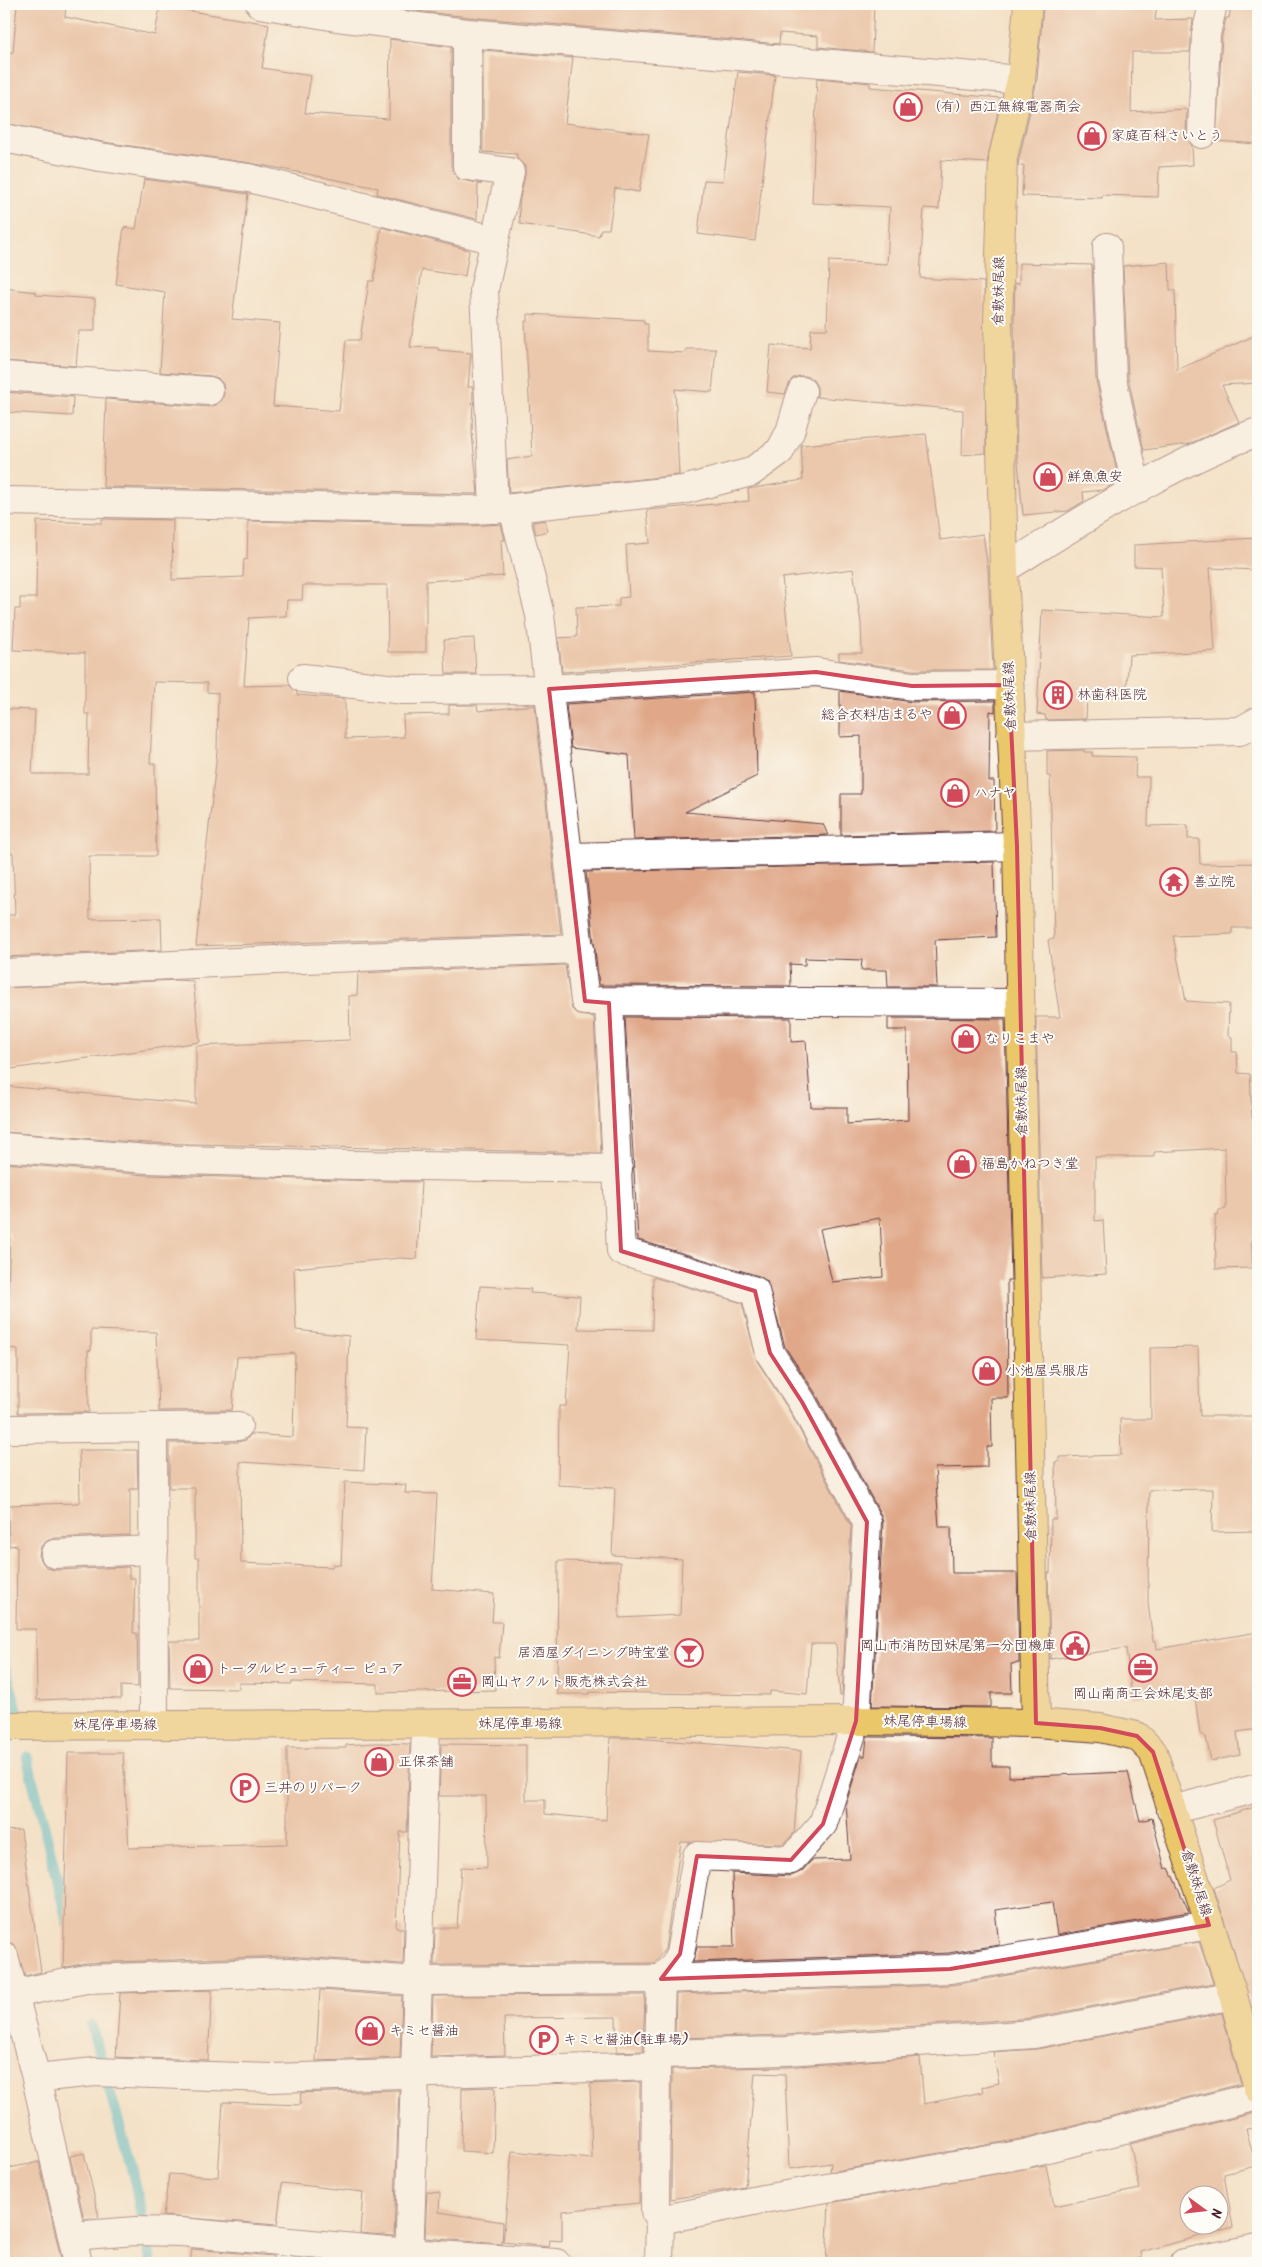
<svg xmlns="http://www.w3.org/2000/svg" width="1262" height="2267" viewBox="0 0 1262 2267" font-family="Kalam,'Klee One',sans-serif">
  <rect width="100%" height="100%" fill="#fdfcf7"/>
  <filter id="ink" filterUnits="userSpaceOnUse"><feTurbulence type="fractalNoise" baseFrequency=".02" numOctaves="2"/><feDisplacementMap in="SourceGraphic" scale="10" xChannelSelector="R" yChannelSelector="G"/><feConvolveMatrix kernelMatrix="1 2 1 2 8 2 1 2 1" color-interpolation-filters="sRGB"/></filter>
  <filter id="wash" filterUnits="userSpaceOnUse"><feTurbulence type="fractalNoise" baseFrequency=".0096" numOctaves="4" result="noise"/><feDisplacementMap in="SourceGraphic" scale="20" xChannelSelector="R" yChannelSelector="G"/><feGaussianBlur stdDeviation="1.12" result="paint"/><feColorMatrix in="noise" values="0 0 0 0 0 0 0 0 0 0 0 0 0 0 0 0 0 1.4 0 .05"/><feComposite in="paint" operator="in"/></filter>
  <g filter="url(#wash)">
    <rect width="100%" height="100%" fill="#f4e2c8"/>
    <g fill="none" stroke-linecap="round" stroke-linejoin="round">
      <g stroke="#4fbbca" stroke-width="11">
        <polyline points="4,1664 17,1709"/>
        <polyline points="27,1757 68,1925"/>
        <polyline points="91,2025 133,2173 151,2263"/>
      </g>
    </g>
    <g id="blocks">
      <g fill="#e0a889" fill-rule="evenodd">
        <polygon points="17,4 66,4 65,17 155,35 160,6 269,24 262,68 311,76 305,113 389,119 390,39 451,47 451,166 458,179 482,184 478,184 477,219 384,196 377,194 378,188 251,163 103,142 4,123 4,72 7,73 8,53 13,52"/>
        <polygon points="390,4 874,4 872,52 818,47 818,36 780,33 779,44 469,17 390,8"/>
        <polygon points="1043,4 1157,4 1155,20 1193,19 1190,52 1132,52 1131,112 1187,109 1186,134 1192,146 1193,165 1159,167 1158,197 1102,195 1102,198 1022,196 1024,166 1018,166 1019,159 1037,81"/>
        <polygon points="1231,4 1258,4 1258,144 1216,141 1222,36 1226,18 1229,18"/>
        <polygon points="483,50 573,58 565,123 649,134 639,192 615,188 609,229 601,229 599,236 520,224 519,203 525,175 525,166 517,159 517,154 483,152"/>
        <polygon points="738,72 775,75 755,241 698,234 704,180 723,181"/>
        <polygon points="817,78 870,83 870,87 1001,98 987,163 941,160 939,209 924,208 920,278 984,282 986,453 962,455 963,410 817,397 817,387 813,380 806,376 799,376 792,379 785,394 767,392 771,345 810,348 811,329 827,329 829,261 887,264 890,207 812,203"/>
        <polygon points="144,179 248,194 232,319 280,323 273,406 339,411 346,340 360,340 369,281 374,281 381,227 469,250 465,276 422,270 410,347 438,348 438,350 471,353 468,387 473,387 472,433 478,494 103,487 106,399 208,407 216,405 222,400 224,393 223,384 218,378 211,376 160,372 165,292 116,284 124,227 136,229"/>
        <polygon points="1169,262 1170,290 1175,290 1177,370 1258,334 1258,383 1222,385 1239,422 1189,444 1144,450 1128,377 1123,266"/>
        <polygon points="1019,263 1092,265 1096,380 1119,481 1103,490 1083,492 1084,501 1068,511 1023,515 1017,451 1014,322 1015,283 1019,284"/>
        <polygon points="4,288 36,292 36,295 95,299 95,331 79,331 76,366 4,361"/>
        <polygon points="528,314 644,320 644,324 648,324 648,351 685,353 686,349 716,349 712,392 675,389 679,475 509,493 507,460 532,456 525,321 528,321"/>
        <polygon points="4,392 73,397 72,416 4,412"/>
        <polygon points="926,434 940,540 983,534 988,570 993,670 913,670 839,660 839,653 862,653 861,623 853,569 782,578 791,656 562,672 558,638 577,637 576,607 619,606 619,598 629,597 626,545 650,543 647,510 749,501 748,489 803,480 801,445"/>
        <polygon points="102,519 173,520 172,580 243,577 244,559 247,560 248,521 470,526 501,524 505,540 501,540 503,576 426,581 426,652 388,652 387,585 303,585 302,600 287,600 286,616 249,618 244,686 289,685 297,692 297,695 345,699 345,739 404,737 403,715 449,714 449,705 477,705 478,711 535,705 561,934 196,946 217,752 218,693 207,692 207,683 154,682 150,763 155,763 156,856 89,856 90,919 161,918 162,950 4,957 4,915 15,915 13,853 4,853 4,709 35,710 32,774 88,774 89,714 85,714 85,653 13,650 15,609 20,609 20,598 36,598 37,521 102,523"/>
        <polygon points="545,520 548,531 536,534 533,522"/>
        <polygon points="1258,538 1258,570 1210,568 1215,651 1129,655 1126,697 1087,695 1086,719 1046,720 1045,715 1037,714 1042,610 1164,617 1161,567 1134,566 1134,545"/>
        <polygon points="474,638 476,674 446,674 444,640"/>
        <polygon points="840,691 912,702 995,701 995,712 990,711 989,781 994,781 995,831 841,835 841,794 861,794 861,736 840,737"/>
        <polygon points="755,692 757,776 685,812 823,824 828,835 634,840 629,755 571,748 566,704"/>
        <polygon points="1084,750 1084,752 1092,752 1092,756 1136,757 1135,777 1149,777 1148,826 1188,825 1188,839 1199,839 1200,864 1258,863 1257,928 1232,928 1232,934 1173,936 1186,1001 1229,1004 1228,1036 1232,1037 1232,1052 1237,1052 1238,1073 1250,1074 1252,1118 1258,1118 1258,1238 1251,1239 1253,1268 1216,1269 1215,1215 1218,1215 1219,1210 1226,1209 1225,1148 1154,1152 1154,1157 1095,1157 1095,1221 1103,1220 1106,1274 1042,1278 1036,1017 1060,1017 1048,940 1054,939 1050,776 1047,776 1047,751"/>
        <polygon points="994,862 996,937 935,940 937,987 888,987 887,970 861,970 862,960 805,958 805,965 790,964 791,986 599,985 586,872"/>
        <polygon points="565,965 572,1009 578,1015 594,1017 601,1153 148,1143 4,1132 4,1086 196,1104 196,1046 350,1040 349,996 357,995 358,973"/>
        <polygon points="177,980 193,981 200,1042 4,1070 4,988"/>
        <path d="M625 1017 791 1018V1042L806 1041 811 1107H847V1124L908 1120 907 1030H888V1018L1005 1019 1011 1280H1007L1008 1398H991L992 1447H987V1467L935 1468 939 1527H951L952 1573H1017L1019 1663 1011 1664 1012 1693H991V1707L872 1706 883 1523 881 1515 816 1394 785 1347 767 1281 759 1276 638 1240ZM880 1218 883 1277 832 1282 820 1229Z"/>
        <polygon points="4,1163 146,1175 421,1182 417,1259 400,1258 294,1268 296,1330 349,1336 346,1427 366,1428 364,1470 240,1462 241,1563 332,1567 333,1564 341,1565 345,1482 406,1485 405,1493 437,1494 432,1589 494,1594 492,1622 502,1622 499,1658 494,1657 495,1690 378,1693 378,1684 292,1682 292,1684 239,1683 239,1689 170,1688 169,1641 199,1641 199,1558 195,1558 195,1488 169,1488 169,1443 238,1442 246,1440 251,1434 293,1437 295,1353 237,1357 232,1410 159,1411 156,1332 91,1330 91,1351 88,1350 89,1412 18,1413 18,1349 6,1348 10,1233 4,1233"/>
        <polygon points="653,1277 742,1303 757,1361 789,1410 851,1526 842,1696 840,1696 836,1644 811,1644 807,1694 770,1691 770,1695 590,1692 590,1694 557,1694 558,1561 620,1562 619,1618 680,1615 682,1559 612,1555 615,1488 558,1485 559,1406 566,1406 570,1345 476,1340 480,1286 531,1289 530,1293 580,1296 578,1329 652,1330"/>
        <polygon points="1198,1347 1200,1416 1258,1416 1258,1531 1212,1532 1213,1489 1149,1490 1148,1603 1153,1641 1156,1641 1157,1649 1258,1632 1258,1729 1237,1732 1240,1755 1211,1761 1206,1737 1200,1734 1194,1691 1132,1698 1126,1648 1050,1659 1048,1573 1050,1573 1051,1519 1056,1519 1055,1462 1059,1462 1059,1457 1121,1455 1120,1419 1151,1419 1150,1348"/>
        <polygon points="79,1450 137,1450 138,1489 130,1489 130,1535 54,1538 47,1541 41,1546 39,1555 42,1562 47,1568 55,1570 129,1567 129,1578 135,1578 133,1633 137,1633 138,1687 121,1686 121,1699 89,1698 37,1700 36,1629 16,1629 17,1545 9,1546 8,1505 78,1503 80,1500"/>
        <polygon points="867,1737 992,1738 992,1766 1009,1766 1009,1777 1128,1772 1140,1821 1152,1818 1165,1869 1169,1868 1189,1912 1057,1935 1052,1902 995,1910 999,1945 948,1953 693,1962 697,1947 734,1947 732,1873 791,1876 802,1871 812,1860 850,1859 846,1803 861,1756 865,1756"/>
        <polygon points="610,1738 635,1738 801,1751 794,1833 784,1844 681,1842 665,1949 654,1963 434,1965 435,1928 457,1928 461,1867 487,1868 486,1796 439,1796 441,1744 526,1745 526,1800 545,1800 545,1814 606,1820"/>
        <polygon points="375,1743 410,1744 407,1832 400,1832 396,1928 404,1928 403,1964 287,1956 85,1963 63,1968 68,1753 123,1753 129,1848 287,1844 287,1748 346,1748 346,1745"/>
        <polygon points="1258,1806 1258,2029 1214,1888 1230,1880 1213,1820"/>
        <polygon points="21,1830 41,1972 25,1976 15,1945 4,1941 4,1831"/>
        <polygon points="1199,1942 1213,1983 1032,2018 785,2035 675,2038 676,1994 951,1985"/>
        <polygon points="212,1990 208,2060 116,2057 120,1993"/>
        <polygon points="320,1990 402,1996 400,2058 316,2061"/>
        <polygon points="645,1995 643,2051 617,2052 616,2017 504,2018 505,2055 431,2057 433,1996"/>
        <polygon points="1222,2013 1241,2084 1021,2139 830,2172 831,2163 789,2169 785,2074 755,2073 745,2187 671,2199 672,2069 786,2067 920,2057 924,2104 983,2092 982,2087 999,2083 993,2052 1037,2049"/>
        <polygon points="640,2082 639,2203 562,2211 562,2241 550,2240 549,2247 503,2242 512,2151 592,2159 590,2084"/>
        <polygon points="495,2087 493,2153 461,2151 462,2088"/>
        <polygon points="399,2090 394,2236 360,2233 363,2192 282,2183 277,2225 163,2216 169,2174 218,2177 223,2102 300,2105 301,2093"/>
        <path d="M1258 2112V2128L1246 2129 1256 2166 1224 2174 1233 2227 1141 2252 1142 2258 1117 2263H826L829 2203 1046 2165 1054 2206 1140 2189 1130 2144ZM1190 2194H1220V2224H1190Z"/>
        <polygon points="84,2153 99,2217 84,2219 70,2156"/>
        <polygon points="39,2162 62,2263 4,2263 4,2169"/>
        <polygon points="427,2192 440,2193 439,2212 503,2222 502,2244 425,2238"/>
        <polygon points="192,2249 273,2256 272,2263 190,2263"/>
      </g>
    </g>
  </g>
  <g filter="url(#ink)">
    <use href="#blocks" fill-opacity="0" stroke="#643c43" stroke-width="1"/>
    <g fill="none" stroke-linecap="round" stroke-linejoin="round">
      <defs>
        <g id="minor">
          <polyline points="260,4 337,17 467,33 1021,80"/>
          <polyline points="467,33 467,166 510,172 484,290 494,509"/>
          <polyline points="1202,134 1206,34 1213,4"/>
          <polyline points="4,138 100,157 249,178 495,240"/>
          <polyline points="1107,247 1112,379 1137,490"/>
          <polyline points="4,376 209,391"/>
          <polyline points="4,501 470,510 513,508 683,490 751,472 780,451 790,432 802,391"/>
          <polyline points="513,508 540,615 585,1001 1020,1003"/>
          <path d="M1004 569C1085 519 1168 464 1258 432"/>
          <polyline points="303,678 404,690 549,689 816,672 912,686 1009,685"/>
          <polyline points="1011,736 1240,731 1258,721"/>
          <polyline points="569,857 1017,846"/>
          <polyline points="4,973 276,960 580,949"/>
          <polyline points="609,1003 621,1251 755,1291 770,1353 802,1402 867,1522 856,1721 823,1824 791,1860 697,1856 680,1954 674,1966 661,1979 659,2054 656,2066 655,2212 660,2220 659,2263"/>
          <polyline points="4,1147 147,1159 354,1165 618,1169"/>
          <polyline points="153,1427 154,1724"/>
          <polyline points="12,1429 238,1426"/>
          <polyline points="55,1554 154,1550"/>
          <polyline points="1171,1810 1258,1788"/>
          <polyline points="4,1956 36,2078 78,2263"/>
          <polyline points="13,1994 86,1979 288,1972 418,1981 661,1979 950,1969 1209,1925"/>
          <polyline points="659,2054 786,2051 1034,2034 1233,1995"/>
          <polyline points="36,2078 95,2072 272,2078 656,2066"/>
          <polyline points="660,2220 763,2199 1024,2154 1258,2096"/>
          <polyline points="72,2236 135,2231 181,2232 409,2253 556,2263"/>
          <polyline points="409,2263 426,1725"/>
          <polyline points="1184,2263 1258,2248"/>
        </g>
        <g id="major">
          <polyline points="1028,4 1021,80 1003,157 998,322 1004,569 1017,846 1036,1723"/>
          <polyline points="4,1726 856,1721 1036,1723 1100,1728 1137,1736 1153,1752 1233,1995 1258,2089"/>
        </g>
      </defs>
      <use href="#minor" stroke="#643c43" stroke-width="30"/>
      <use href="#major" stroke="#643c43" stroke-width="30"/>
      <use href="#minor" stroke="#fff" stroke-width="28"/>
      <use href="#major" stroke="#eac769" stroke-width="28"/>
    </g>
  </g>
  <path d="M0 0H1262V2267H0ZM816 672 912 686 1009 685 1017 846 1036 1723 1100 1728 1137 1736 1153 1752 1209 1925 950 1969 661 1979 680 1954 697 1856 791 1860 823 1824 856 1721 867 1522 802 1402 770 1353 755 1291 621 1251 609 1003 585 1001 549 689Z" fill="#f4e2c8" fill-opacity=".55" fill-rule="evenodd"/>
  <path fill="none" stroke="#d1495b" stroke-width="4" stroke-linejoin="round" d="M816 672 912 686 1009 685 1017 846 1036 1723 1100 1728 1137 1736 1153 1752 1209 1925 950 1969 661 1979 680 1954 697 1856 791 1860 823 1824 856 1721 867 1522 802 1402 770 1353 755 1291 621 1251 609 1003 585 1001 549 689Z"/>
  <defs>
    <symbol id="shop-ring" viewBox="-11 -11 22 22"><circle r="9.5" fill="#fdfcf7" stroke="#d1495b" stroke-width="1.5"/><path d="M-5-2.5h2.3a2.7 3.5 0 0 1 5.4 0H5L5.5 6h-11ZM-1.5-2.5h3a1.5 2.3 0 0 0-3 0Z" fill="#d1495b"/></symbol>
    <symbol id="building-ring" viewBox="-11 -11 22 22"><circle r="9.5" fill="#fdfcf7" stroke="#d1495b" stroke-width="1.5"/><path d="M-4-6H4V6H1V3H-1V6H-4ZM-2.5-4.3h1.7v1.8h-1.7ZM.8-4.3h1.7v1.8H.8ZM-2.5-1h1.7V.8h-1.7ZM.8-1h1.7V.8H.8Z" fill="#d1495b"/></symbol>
    <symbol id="temple-ring" viewBox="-11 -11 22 22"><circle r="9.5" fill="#fdfcf7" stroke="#d1495b" stroke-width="1.5"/><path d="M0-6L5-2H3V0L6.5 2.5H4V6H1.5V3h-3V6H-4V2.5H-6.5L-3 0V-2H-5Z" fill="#d1495b"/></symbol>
    <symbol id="civic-ring" viewBox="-11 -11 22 22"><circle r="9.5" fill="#fdfcf7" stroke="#d1495b" stroke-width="1.5"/><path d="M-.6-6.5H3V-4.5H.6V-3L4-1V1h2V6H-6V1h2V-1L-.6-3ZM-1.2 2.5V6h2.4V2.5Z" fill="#d1495b"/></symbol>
    <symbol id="bar-ring" viewBox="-11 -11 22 22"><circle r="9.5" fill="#fdfcf7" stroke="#d1495b" stroke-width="1.5"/><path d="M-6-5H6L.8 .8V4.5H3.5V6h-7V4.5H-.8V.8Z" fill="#d1495b"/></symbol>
    <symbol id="office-ring" viewBox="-11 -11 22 22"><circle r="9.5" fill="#fdfcf7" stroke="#d1495b" stroke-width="1.5"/><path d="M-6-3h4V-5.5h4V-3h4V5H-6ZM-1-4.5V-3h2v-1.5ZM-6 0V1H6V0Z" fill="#d1495b"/></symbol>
    <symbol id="parking-ring" viewBox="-11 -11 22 22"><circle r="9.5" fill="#fdfcf7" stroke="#d1495b" stroke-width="1.5"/><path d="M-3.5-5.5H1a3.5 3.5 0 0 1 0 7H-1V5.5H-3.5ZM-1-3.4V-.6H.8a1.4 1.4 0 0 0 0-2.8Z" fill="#d1495b"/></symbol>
  </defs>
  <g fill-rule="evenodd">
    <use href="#shop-ring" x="892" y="91" width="32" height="32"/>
    <use href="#shop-ring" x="1076" y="120" width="32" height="32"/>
    <use href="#shop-ring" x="1032" y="461" width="32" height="32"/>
    <use href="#building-ring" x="1042" y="679" width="32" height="32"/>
    <use href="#shop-ring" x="936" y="699" width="32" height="32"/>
    <use href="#shop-ring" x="939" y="777" width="32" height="32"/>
    <use href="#temple-ring" x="1158" y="866" width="32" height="32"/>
    <use href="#shop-ring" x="950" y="1023" width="32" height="32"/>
    <use href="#shop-ring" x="946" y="1148" width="32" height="32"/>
    <use href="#shop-ring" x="971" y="1355" width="32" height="32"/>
    <use href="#civic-ring" x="1059" y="1630" width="32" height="32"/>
    <use href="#bar-ring" x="673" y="1637" width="32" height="32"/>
    <use href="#office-ring" x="1127" y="1652" width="32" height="32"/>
    <use href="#shop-ring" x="182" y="1653" width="32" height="32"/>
    <use href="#office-ring" x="446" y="1666" width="32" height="32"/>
    <use href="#shop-ring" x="363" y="1746" width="32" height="32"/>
    <use href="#parking-ring" x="229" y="1772" width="32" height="32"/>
    <use href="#shop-ring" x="354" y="2015" width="32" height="32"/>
    <use href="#parking-ring" x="528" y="2024" width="32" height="32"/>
  </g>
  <g text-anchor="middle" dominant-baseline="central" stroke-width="4" stroke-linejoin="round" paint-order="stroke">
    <g font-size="14" fill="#4a1f2b" stroke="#fdfcf7" text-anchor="start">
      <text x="927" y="107">（有）西江無線電器商会</text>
      <text x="1111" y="136">家庭百科さいとう</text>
      <text x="1067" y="477">鮮魚魚安</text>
      <text x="1077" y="695">林歯科医院</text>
      <text x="933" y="715" text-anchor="end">総合衣料店まるや</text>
      <text x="974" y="793">ハナヤ</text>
      <text x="1193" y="882">善立院</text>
      <text x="985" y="1039">なりこまや</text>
      <text x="981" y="1164">福島かねつき堂</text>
      <text x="1006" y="1371">小池屋呉服店</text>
      <text x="1056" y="1646" text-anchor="end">岡山市消防団妹尾第一分団機庫</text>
      <text x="670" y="1653" text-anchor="end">居酒屋ダイニング時宝堂</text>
      <text x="217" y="1669">トータルビューティー ピュア</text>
      <text x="481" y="1682">岡山ヤクルト販売株式会社</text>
      <text x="1143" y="1694" text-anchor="middle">岡山南商工会妹尾支部</text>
      <text x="398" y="1762">正保茶舗</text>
      <text x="264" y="1788">三井のリパーク</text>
      <text x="389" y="2031">キミセ醤油</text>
      <text x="563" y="2040">キミセ醤油(駐車場)</text>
    </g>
    <g font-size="14" fill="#4a1f2b" stroke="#fdfcf7">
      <text transform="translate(999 291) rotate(-89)">倉敷妹尾線</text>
      <text transform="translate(1010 696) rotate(-92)">倉敷妹尾線</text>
      <text transform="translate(1022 1101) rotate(-91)">倉敷妹尾線</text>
      <text transform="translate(1031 1506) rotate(-91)">倉敷妹尾線</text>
      <text transform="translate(925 1722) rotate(1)">妹尾停車場線</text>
      <text x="520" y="1724">妹尾停車場線</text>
      <text x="115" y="1725">妹尾停車場線</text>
      <text transform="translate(1196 1883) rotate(72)">倉敷妹尾線</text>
    </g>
  </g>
  <rect width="1262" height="2267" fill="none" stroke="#fdfcf7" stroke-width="20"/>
  <g transform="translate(1204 2210) rotate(105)"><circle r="24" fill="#fdfcf7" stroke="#b5a4a5"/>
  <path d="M0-4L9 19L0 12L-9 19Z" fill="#d1495b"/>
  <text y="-8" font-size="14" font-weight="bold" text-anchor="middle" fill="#4a1f2b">N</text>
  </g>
</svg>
